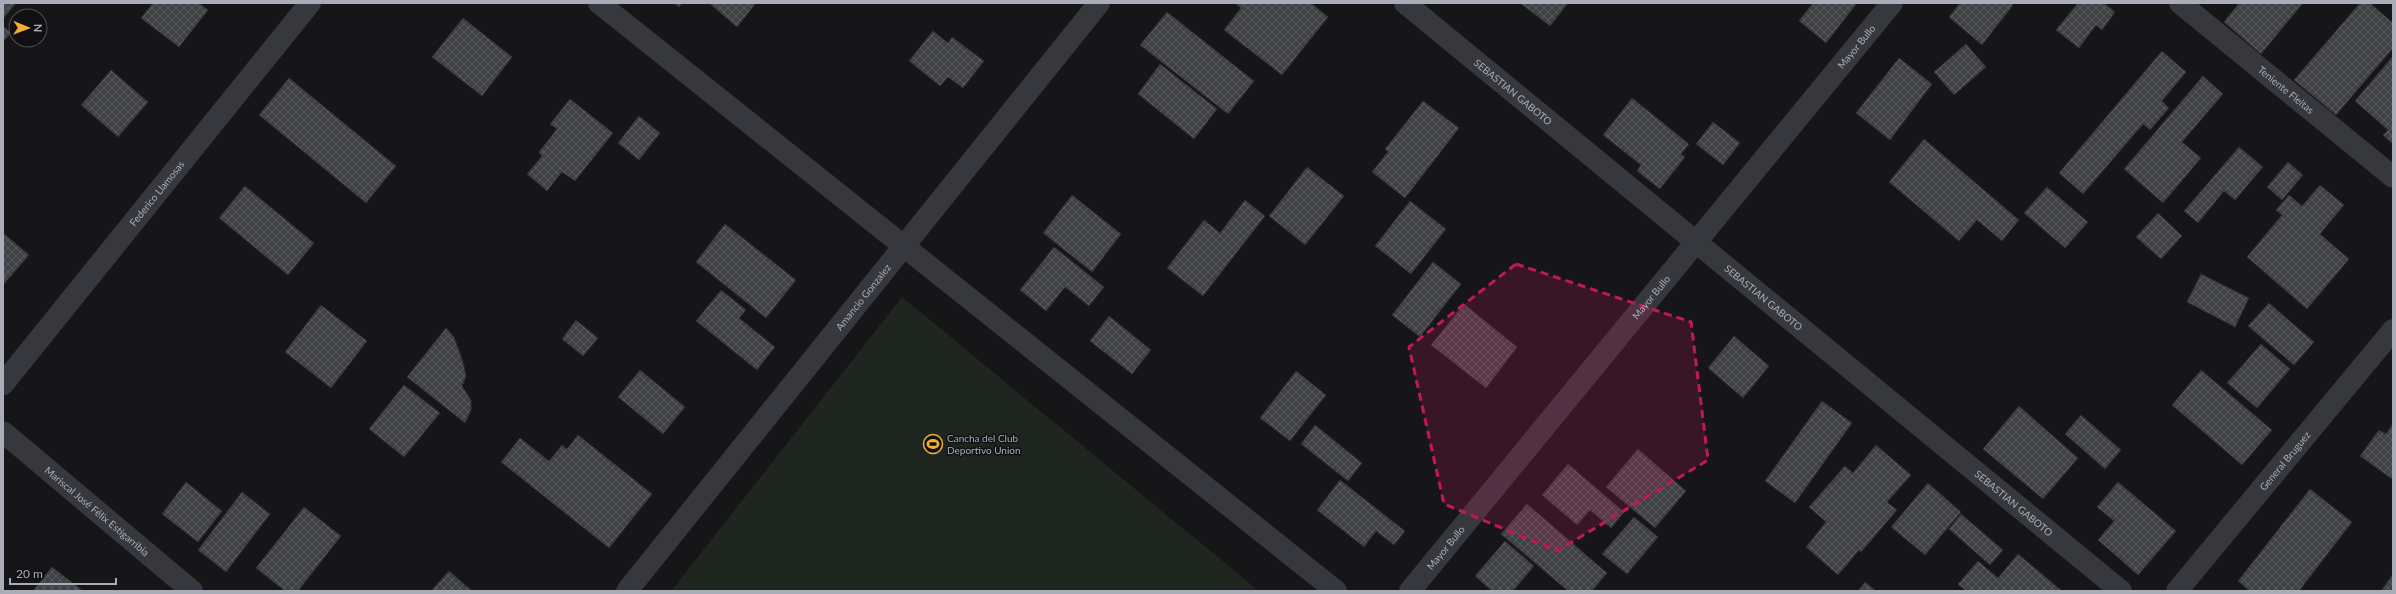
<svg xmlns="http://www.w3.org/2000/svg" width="2396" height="594" viewBox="0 0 2396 594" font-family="Lato,sans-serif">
  <defs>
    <pattern id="building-cross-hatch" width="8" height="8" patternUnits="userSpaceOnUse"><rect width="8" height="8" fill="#404145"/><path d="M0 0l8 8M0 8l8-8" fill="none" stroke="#595a5e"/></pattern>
  </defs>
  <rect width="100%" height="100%" fill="#161618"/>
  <polygon fill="#1e261f" points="902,297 1259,591 671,591"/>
  <g fill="url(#building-cross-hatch)" stroke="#303034">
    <polygon points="3,3 16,3 3,19"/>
    <polygon points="153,3 199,3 208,10 179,47 141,18"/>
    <polygon points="674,3 682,3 679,7"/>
    <polygon points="709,3 756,3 737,27"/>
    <polygon points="1235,3 1311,3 1328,17 1282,75 1224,30 1241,8"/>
    <polygon points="1520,3 1568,3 1550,26"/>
    <polygon points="1813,3 1857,3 1826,43 1799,21"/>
    <polygon points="1960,3 2011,3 2013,5 1982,45 1949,17"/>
    <polygon points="2078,3 2104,3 2115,12 2102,30 2096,25 2079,48 2056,30"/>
    <polygon points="2239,3 2303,3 2261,54 2224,22"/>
    <polygon points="2360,3 2370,3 2393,23 2393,48 2336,115 2294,80"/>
    <polygon points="1167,12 1254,81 1228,114 1140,45"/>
    <polygon points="463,18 512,57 482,96 432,57"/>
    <polygon points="3,26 11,33 3,42"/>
    <polygon points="933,31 948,43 952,37 984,61 963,88 948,77 940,86 909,61"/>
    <polygon points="1966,44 1986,67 1954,95 1934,72"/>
    <polygon points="2162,51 2186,72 2162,101 2169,108 2150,130 2143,124 2083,194 2059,173"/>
    <polygon points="2393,56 2393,144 2383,135 2388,130 2355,101"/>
    <polygon points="1899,58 1932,84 1890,140 1856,113"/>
    <polygon points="1160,64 1217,109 1194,139 1138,94"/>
    <polygon points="111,70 148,102 118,137 81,105"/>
    <polygon points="2203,76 2223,94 2182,142 2201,158 2163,203 2124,169"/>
    <polygon points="289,78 396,166 366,203 259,115"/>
    <polygon points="1632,98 1689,144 1681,154 1685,157 1660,189 1637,171 1641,165 1603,135"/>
    <polygon points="570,99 613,133 575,181 562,172 547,191 527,174 542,156 539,152 557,129 550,124"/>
    <polygon points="1423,101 1459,128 1405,198 1372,172 1388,152 1385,149"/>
    <polygon points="639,116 660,133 639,160 618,143"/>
    <polygon points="1713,122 1740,143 1723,165 1696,144"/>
    <polygon points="1924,139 2019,220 2002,241 1977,220 1959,241 1889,182"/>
    <polygon points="2239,147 2263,167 2235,200 2224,191 2198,223 2184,211"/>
    <polygon points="2288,162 2303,175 2282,200 2267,187"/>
    <polygon points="1307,167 1344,196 1305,245 1269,216"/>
    <polygon points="2320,185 2344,205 2320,234 2349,259 2307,309 2247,257 2282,215 2276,210 2289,195 2302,206"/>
    <polygon points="245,186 314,243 288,275 219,218"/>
    <polygon points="2047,187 2088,222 2065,248 2024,213"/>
    <polygon points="1072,195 1121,234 1092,272 1043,233"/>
    <polygon points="1245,200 1265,216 1203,296 1167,268 1204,220 1220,233"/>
    <polygon points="1410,201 1446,229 1411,274 1375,246"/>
    <polygon points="2158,213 2182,236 2161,259 2136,237"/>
    <polygon points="725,224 796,280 766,318 696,262"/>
    <polygon points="3,233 29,255 3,285"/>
    <polygon points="1054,247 1104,287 1089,306 1065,287 1046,311 1020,290"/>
    <polygon points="1433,262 1461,284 1420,337 1392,315"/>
    <polygon points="2201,274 2249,298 2235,327 2187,302"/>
    <polygon points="721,290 746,310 739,318 775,347 757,370 696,321"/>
    <polygon points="2269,303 2314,342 2294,365 2248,326"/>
    <polygon points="1464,304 1517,347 1486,388 1431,345"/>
    <polygon points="321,305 367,341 331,388 285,352"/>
    <polygon points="1109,316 1151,350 1132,374 1090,341"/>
    <polygon points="576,320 598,338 583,356 562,339"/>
    <polygon points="446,328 454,337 463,362 466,376 462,386 471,400 471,410 465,423 407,377"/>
    <polygon points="1734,336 1769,366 1743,398 1708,368"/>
    <polygon points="2261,344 2290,369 2257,408 2227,383"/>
    <polygon points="640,370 685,407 663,434 618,397"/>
    <polygon points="2201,370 2272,430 2242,465 2172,405"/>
    <polygon points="1296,371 1326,395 1290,441 1260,418"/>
    <polygon points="404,385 440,413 404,457 369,429"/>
    <polygon points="1822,401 1852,423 1795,503 1765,481"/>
    <polygon points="2019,406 2078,458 2043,499 1983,449"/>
    <polygon points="2081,415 2121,450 2105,469 2065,434"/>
    <polygon points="2393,424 2393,478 2392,479 2360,456 2379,430 2386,434"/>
    <polygon points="1315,425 1362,463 1348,481 1301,444"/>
    <polygon points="578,435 652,494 609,548 501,462 520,438 549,461 562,445 567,449"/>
    <polygon points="1876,445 1911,475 1887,502 1897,510 1861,552 1859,550 1838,575 1806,547 1826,522 1809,507 1845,466 1853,473"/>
    <polygon points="1638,449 1686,491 1655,528 1606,487"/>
    <polygon points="1568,464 1624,512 1611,528 1590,510 1577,525 1542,495"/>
    <polygon points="1340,480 1405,531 1394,545 1376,531 1364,547 1317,510"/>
    <polygon points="186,482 222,511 198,542 162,514"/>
    <polygon points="2118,482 2176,531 2138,575 2098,540 2114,521 2097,507"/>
    <polygon points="1928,483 1961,512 1925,555 1891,527"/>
    <polygon points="2310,489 2352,522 2299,591 2250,591 2238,581"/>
    <polygon points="242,492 270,514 226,572 198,550"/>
    <polygon points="1527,504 1607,573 1592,591 1568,591 1501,534"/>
    <polygon points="304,507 341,536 298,591 285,591 256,568"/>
    <polygon points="1961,514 2003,550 1990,565 1949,529"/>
    <polygon points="1634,517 1658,537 1627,574 1602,554"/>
    <polygon points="1505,541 1534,566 1513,591 1492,591 1475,576"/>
    <polygon points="2018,554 2062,591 1966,591 1958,584 1978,561 1998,578"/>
    <polygon points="52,567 83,591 33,591"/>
    <polygon points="449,571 472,591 431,591"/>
    <polygon points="2393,574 2393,591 2381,591"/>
    <polygon points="1865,582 1876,591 1858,591"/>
  </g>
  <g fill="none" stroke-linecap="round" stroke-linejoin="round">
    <g stroke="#37383d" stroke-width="22">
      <polyline points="599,3 1336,591"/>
      <path id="s1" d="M1405 3 2121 591"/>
      <path id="s2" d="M2180 3 2393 177"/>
      <path id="s3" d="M3 384 310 3"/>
      <path id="s4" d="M3 432 192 591"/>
      <path id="s5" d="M627 591 1099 3"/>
      <path id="s6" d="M1410 591 1892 3"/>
      <path id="s7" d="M2177 591 2393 330"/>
    </g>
  </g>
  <path fill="#c2185b" fill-opacity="0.2" stroke="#c2185b" stroke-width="3" stroke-dasharray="8 5" stroke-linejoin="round" d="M1516 264 1691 322 1708 460 1557 551 1444 504 1409 347Z"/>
  <defs>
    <symbol id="stadium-ring" viewBox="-11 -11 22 22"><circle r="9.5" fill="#111113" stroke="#f2b134" stroke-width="1.5"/><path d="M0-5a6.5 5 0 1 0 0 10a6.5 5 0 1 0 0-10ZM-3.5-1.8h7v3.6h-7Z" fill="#f2b134"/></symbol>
  </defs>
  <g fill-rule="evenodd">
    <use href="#stadium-ring" x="922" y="433" width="22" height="22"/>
  </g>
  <g text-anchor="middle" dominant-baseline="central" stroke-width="3" stroke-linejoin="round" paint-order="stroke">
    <g font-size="10" fill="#a8adb8" stroke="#111113">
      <text stroke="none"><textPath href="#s6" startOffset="704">Mayor Bullo</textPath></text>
      <text stroke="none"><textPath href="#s2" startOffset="137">Teniente Fleitas</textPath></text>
      <text stroke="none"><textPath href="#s1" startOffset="140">SEBASTIAN GABOTO</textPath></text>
      <text stroke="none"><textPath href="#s3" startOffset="245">Federico Llamosas</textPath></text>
      <text stroke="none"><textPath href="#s1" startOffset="464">SEBASTIAN GABOTO</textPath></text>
      <text stroke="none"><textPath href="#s5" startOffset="377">Amancio Gonzalez</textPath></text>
      <text stroke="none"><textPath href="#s6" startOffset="380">Mayor Bullo</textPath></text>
      <text stroke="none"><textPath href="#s7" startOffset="169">General Bruguez</textPath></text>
      <text stroke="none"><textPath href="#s1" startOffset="788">SEBASTIAN GABOTO</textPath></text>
      <text stroke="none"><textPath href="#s4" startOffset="123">Mariscal José Félix Estigarribia</textPath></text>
      <text stroke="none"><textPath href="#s6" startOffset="56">Mayor Bullo</textPath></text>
    </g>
    <g font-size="10" fill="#a8adb8" stroke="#111113" text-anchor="start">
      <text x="947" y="438">Cancha del Club<tspan x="947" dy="12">Deportivo Union</tspan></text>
    </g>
  </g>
  <rect width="2396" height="594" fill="none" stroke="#a8adb8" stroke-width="8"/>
  <g transform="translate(28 28) rotate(91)"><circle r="19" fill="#111113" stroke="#4d4f55"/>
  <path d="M0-3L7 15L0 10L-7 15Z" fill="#f2b134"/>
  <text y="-6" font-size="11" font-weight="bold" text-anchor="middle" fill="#a8adb8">N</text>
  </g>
  <path d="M10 578v6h106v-6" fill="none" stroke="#a8adb8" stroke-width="2"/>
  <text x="16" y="578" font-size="12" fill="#a8adb8" stroke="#111113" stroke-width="3" paint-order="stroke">20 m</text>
</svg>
